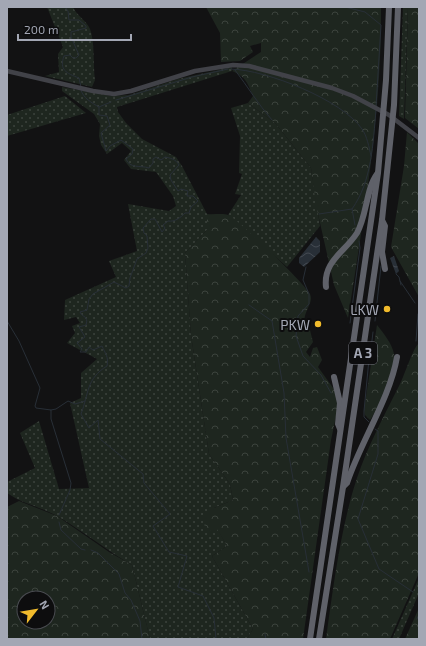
<svg xmlns="http://www.w3.org/2000/svg" width="426" height="646" viewBox="0 0 426 646" font-family="'Exo 2',sans-serif">
  <defs>
    <pattern id="grass-dots" width="8" height="8" patternUnits="userSpaceOnUse"><rect width="8" height="8" fill="#1e261f"/><path d="M2 2h.1M6 6h.1" fill="none" stroke="#3c433d" stroke-width="1.8" stroke-linecap="round"/></pattern>
    <pattern id="forest-crowns" width="20" height="18" patternUnits="userSpaceOnUse"><rect width="20" height="18" fill="#1e261f"/><path d="M2 6a3 3 0 1 1 6 0M12 15a3 3 0 1 1 6 0" fill="none" stroke="#3c433d"/></pattern>
    <pattern id="water-waves" width="16" height="10" patternUnits="userSpaceOnUse"><rect width="16" height="10" fill="#282f37"/><path d="M0 5q4-4 8 0t8 0" fill="none" stroke="#444a52"/></pattern>
  </defs>
  <rect width="100%" height="100%" fill="#121213"/>
  <g fill="url(#grass-dots)">
    <path d="M47 7H73C77 16 86 20 90 29 95 42 93 66 95 80L92 87 45 76 59 72 58 54 63 47Z"/>
    <polygon points="403,7 408,7 404,119 399,116"/>
    <path d="M232 67V71L117 107 118 112 126 123 142 139 176 157 182 166 207 214V230L185 253 191 335 209 454 230 484 233 500 214 508 217 528 227 546 212 556 253 629 247 639H150L132 565C106 550 83 531 57 516 41 507 23 504 7 493V482L35 468 20 433 39 421 59 489 89 488 70 403 81 398V373L97 359 67 343 75 333 72 326 80 323 76 317 64 320 65 300 116 277 109 261 137 251 128 204 169 211 176 206 173 196 156 172 131 169 124 160 131 151 122 143 107 154 101 145 99 136 100 124 94 114 62 91V87L111 96 129 95 178 79Z"/>
    <polygon points="65,96 86,113 7,136 7,115"/>
    <polygon points="248,103 275,123 311,168 320,226 287,267 228,215 241,195 235,194 242,174 239,173 240,136 231,108"/>
    <polygon points="419,578 419,593 399,639 392,639"/>
  </g>
  <g fill="url(#forest-crowns)" fill-rule="evenodd">
    <path d="M206 7H381C382 111 364 215 348 318L334 285 316 205 311 168 275 123 248 103 253 96C247 82 246 77 232 71L261 52V43L250 46 253 52 240 61 221 62 220 33Z"/>
    <polygon points="408,7 419,7 419,129 405,118"/>
    <polygon points="407,132 419,144 419,297 391,247 404,166"/>
    <path d="M207 214C213 215 223 213 228 215 237 218 305 284 310 294 315 305 298 314 307 331L310 330 313 342 306 352 310 357 313 348 317 347 322 360 318 367 336 392 338 407 331 440 303 639H247L253 629 212 556 227 546 217 529 207 532 201 516 214 508 233 500 230 484 209 454 191 335 185 253 207 230Z"/>
    <path d="M377 325C383 333 392 343 394 354 397 368 379 408 370 420L365 415 364 410Z"/>
    <path d="M419 343V573L390 639H326C333 588 341 526 357 478 368 445 385 414 400 384 405 374 413 348 419 343Z"/>
    <path d="M19 501 57 516 109 552 132 565 150 639H7V507ZM24 598H48V622H24Z"/>
    <polygon points="419,608 419,639 405,639"/>
  </g>
  <g fill="url(#water-waves)">
    <polygon points="316,237 320,241 320,252 304,267 299,263 299,258"/>
    <polygon points="394,256 399,271 396,274 390,258"/>
  </g>
  <g fill="none" stroke-linecap="round" stroke-linejoin="round">
    <g stroke="#282f37" stroke-width="1">
      <path d="M65 7 68 11 69 20H79L86 26V28L71 32V37L79 55 76 58H73L70 55 64 56C59 70 66 73 79 78L81 87"/>
      <polyline points="345,7 365,12 381,25 376,107"/>
      <path d="M231 69C267 70 342 100 362 129 367 136 369 147 371 156"/>
      <path d="M235 70C248 87 258 104 272 120"/>
      <path d="M81 90C83 98 92 103 99 107V115L107 116 110 125 101 133 106 151 110 146 121 140 133 149 132 154 126 159C130 169 140 165 149 168L153 163V159L156 157 161 160 165 157C170 158 176 159 179 165L170 175 171 180 178 191 181 189 188 191 187 196H193L198 201 191 207 189 213H185C180 218 175 222 168 221L163 225 165 228 162 232 155 219H151L143 228 144 233 147 236 148 248 146 253 137 259 130 278 129 286 126 288 114 282 93 294 89 299 87 310 80 312C82 318 89 315 86 325L79 327 85 337 77 343 82 349 80 352H86L89 347 93 350 102 346C105 353 109 357 107 366 86 379 89 393 81 414L89 428 98 420 100 439 143 474 144 483 170 514 153 526 169 552 187 556 178 587 203 596 214 618 216 639"/>
      <polyline points="116,100 192,77 228,69"/>
      <polyline points="99,107 111,102"/>
      <polyline points="319,214 352,209"/>
      <path d="M355 225 352 209C372 181 373 143 376 110"/>
      <polyline points="306,267 303,280 309,294 309,304 298,316 296,336 303,356 321,375 331,393"/>
      <polyline points="396,274 399,277 401,285"/>
      <polyline points="400,281 415,303"/>
      <polyline points="249,305 272,321 284,393 286,438 309,572"/>
      <polyline points="7,321 19,341 40,388 35,406 36,408 51,410 51,419 71,483 70,490 59,515"/>
      <polyline points="375,321 381,266"/>
      <polyline points="350,323 360,248 359,241"/>
      <polyline points="416,341 418,314"/>
      <polyline points="371,349 373,332"/>
      <polyline points="51,410 56,409 68,401 75,404 85,401"/>
      <polyline points="369,422 364,417 364,411 369,359"/>
      <polyline points="375,429 378,431 378,454 358,519 379,569 413,592"/>
      <polyline points="59,522 61,530 81,549 85,550"/>
      <polyline points="91,550 98,553 119,574 125,593 131,600 140,621 142,639"/>
      <polyline points="417,619 419,614"/>
      <polyline points="265,634 266,639"/>
    </g>
    <polyline stroke="#414248" stroke-width="4.5" points="7,71 93,91 114,94 131,91 195,71 233,65 249,66 332,88 353,96 389,115 419,138"/>
    <g stroke="#5f6169" stroke-width="6">
      <polyline points="382,220 385,226 382,252 385,269"/>
      <path d="M326 287C323 261 345 252 357 233 367 215 366 189 377 174"/>
      <polyline points="334,377 340,403 338,424 340,429"/>
      <path d="M344 486 347 483C361 441 390 398 397 357"/>
      <polyline points="310,639 378,173 386,80 389,7"/>
      <polyline points="319,639 343,487 382,220 394,105 398,7"/>
    </g>
  </g>
  <g fill="#f1bb2c" stroke="#0d0d0e" stroke-width="1.5">
    <circle cx="387" cy="309" r="4"/>
    <circle cx="318" cy="324" r="4"/>
  </g>
  <g text-anchor="middle" dominant-baseline="central" stroke-width="4" stroke-linejoin="round" paint-order="stroke">
    <rect fill="#0d0d0e" stroke="#767982" stroke-width="1" x="349" y="342" width="28" height="22" rx="3"/>
    <g font-size="13" font-weight="bold" fill="#a3a7b4">
      <text x="363" y="353">A 3</text>
    </g>
    <g font-size="14" fill="#a3a7b4" stroke="#0d0d0e" text-anchor="end">
      <text x="379" y="309">LKW</text>
      <text x="310" y="324">PKW</text>
    </g>
  </g>
  <rect width="426" height="646" fill="none" stroke="#a3a7b4" stroke-width="16"/>
  <g transform="translate(36 610) rotate(59)"><circle r="19" fill="#0d0d0e" stroke="#494b50"/>
  <path d="M0-3L7 15L0 10L-7 15Z" fill="#f1bb2c"/>
  <text y="-6" font-size="11" font-weight="bold" text-anchor="middle" fill="#a3a7b4">N</text>
  </g>
  <path d="M18 34v6h113v-6" fill="none" stroke="#a3a7b4" stroke-width="2"/>
  <text x="24" y="34" font-size="12" fill="#a3a7b4" stroke="#0d0d0e" stroke-width="3" paint-order="stroke">200 m</text>
</svg>
